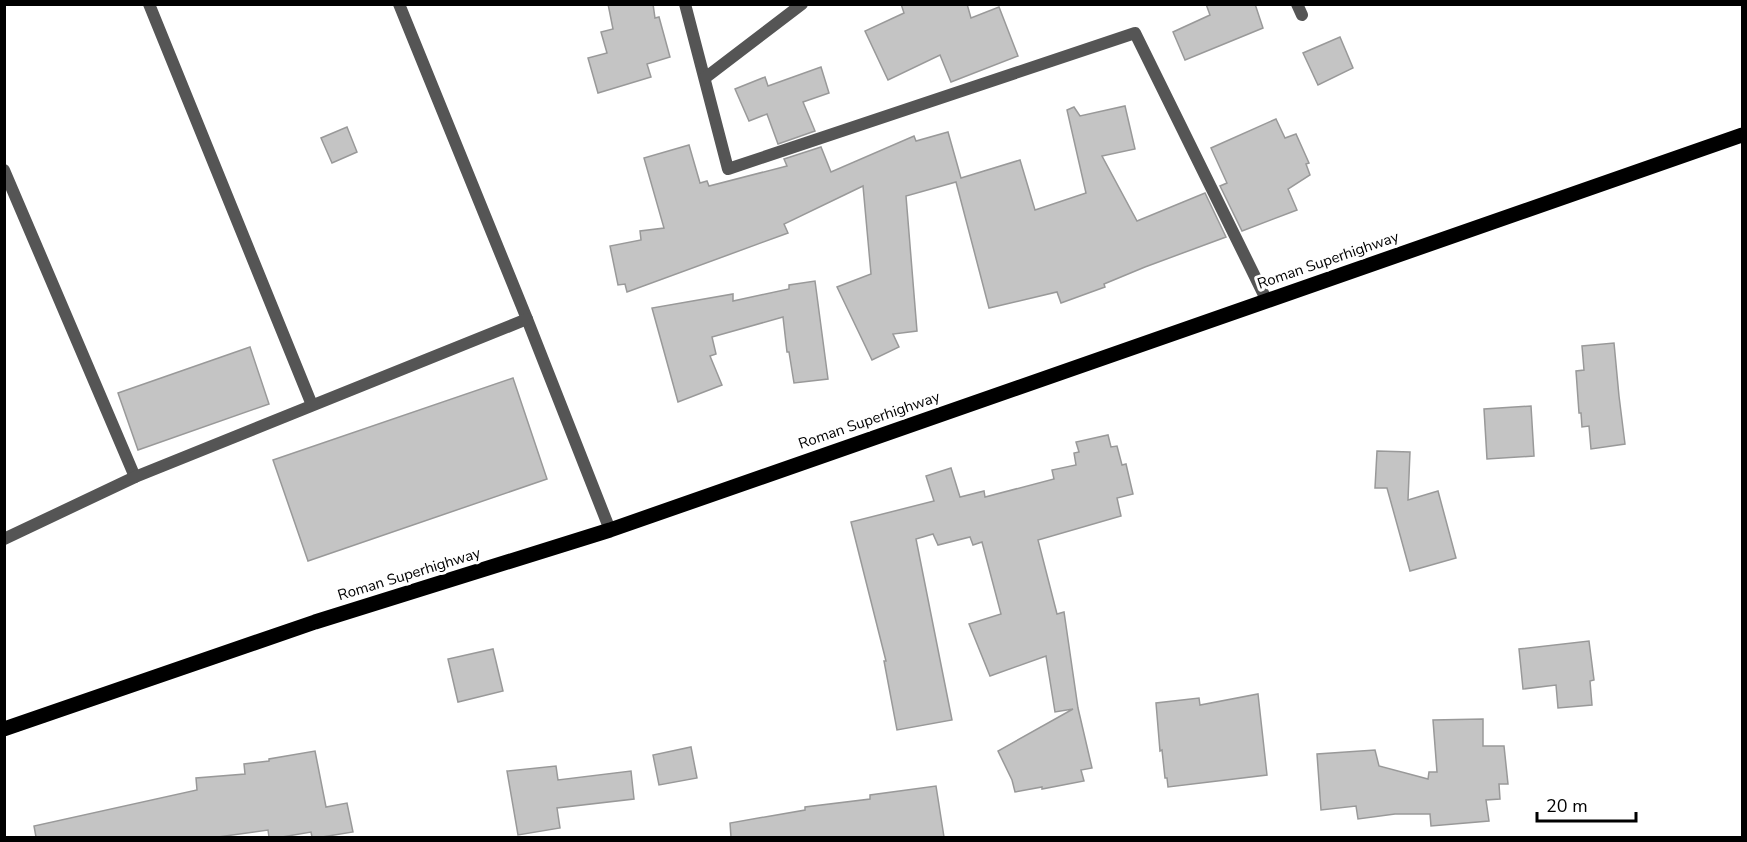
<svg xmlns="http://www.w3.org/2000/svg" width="1747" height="842" viewBox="0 0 1747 842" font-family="'Nunito Sans',sans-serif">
  <rect width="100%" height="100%" fill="#fff"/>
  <g fill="#c4c4c4" stroke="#999" stroke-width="1.5">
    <polygon points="608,4 653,4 655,18 659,17 670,57 647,64 651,77 598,93 588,58 607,53 601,32 613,29"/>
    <polygon points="901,4 967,4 971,18 999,7 1018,56 951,82 940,55 888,80 865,31 904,13"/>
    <polygon points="1206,4 1255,4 1263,28 1185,60 1173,32 1210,15"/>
    <polygon points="1340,37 1353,68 1318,85 1303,53"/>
    <polygon points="821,67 829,93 803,102 815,131 778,144 767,114 749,121 735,89 765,77 768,86"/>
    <polygon points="1125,106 1135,149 1102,156 1137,221 1205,193 1226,237 1145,267 1104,284 1105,287 1061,303 1057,292 989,308 956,182 906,196 917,331 893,334 899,347 872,360 837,287 871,274 863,186 784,224 788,233 627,292 625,284 618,285 610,246 641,240 640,231 664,228 644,158 689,145 700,183 707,181 709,186 787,166 784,159 821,147 831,172 914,136 916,141 948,132 961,178 1020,160 1035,210 1086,193 1067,110 1074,107 1080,116"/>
    <polygon points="1276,119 1285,138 1296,134 1309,163 1306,164 1310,175 1288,189 1297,210 1242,231 1220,186 1227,183 1211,148"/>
    <polygon points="347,127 357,152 332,163 321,138"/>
    <polygon points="815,281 828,379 794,383 789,352 787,352 783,317 712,337 716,354 710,356 722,385 678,402 652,308 733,294 733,301 789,289 789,285"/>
    <polygon points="1614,343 1619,396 1625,444 1591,449 1589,426 1582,427 1581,413 1579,413 1576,371 1584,370 1582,346"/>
    <polygon points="250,347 269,404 138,450 118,393"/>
    <polygon points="513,378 547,479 308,561 273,460"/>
    <polygon points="1531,406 1534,456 1487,459 1484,409"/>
    <polygon points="1108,435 1111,447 1117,446 1122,465 1126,464 1133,494 1117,498 1121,516 1038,540 1057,614 1064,612 1078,708 1092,768 1081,770 1084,781 1042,789 1042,787 1015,792 1012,780 998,751 1073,709 1055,712 1046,656 990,676 969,624 1001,614 982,542 973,545 970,537 938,545 933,534 916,539 952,720 897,730 884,661 886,661 851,522 934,501 926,476 951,468 960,497 984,491 985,497 1054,479 1052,470 1076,465 1074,453 1079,452 1076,442"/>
    <polygon points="1377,451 1410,452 1408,500 1438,491 1456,558 1410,571 1387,488 1375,488"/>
    <polygon points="1589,641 1594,680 1590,681 1592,705 1558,708 1556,685 1523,689 1519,649"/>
    <polygon points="493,649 503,691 458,702 448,659"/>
    <polygon points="1258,694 1267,775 1168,787 1167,778 1165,778 1162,750 1160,751 1156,703 1199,698 1200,705"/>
    <polygon points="1483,719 1483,746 1504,746 1508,784 1499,784 1500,799 1486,800 1489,821 1431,826 1430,814 1395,814 1358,819 1356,806 1321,810 1317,754 1375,750 1379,766 1428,779 1429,772 1437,772 1433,720"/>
    <polygon points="691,747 697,778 659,785 653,755"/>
    <polygon points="315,751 326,807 347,803 353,832 322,837 312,837 311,832 282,837 269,837 268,830 218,837 36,837 34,826 197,790 196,778 245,774 244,764 269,761 269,759"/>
    <polygon points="556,766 558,780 631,771 634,799 557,808 560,828 518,835 507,771"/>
    <polygon points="936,786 944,837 731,837 730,823 805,810 805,807 870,799 870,795"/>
  </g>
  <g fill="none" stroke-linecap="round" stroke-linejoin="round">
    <g stroke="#555" stroke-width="12">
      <polyline points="149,4 312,405"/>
      <polyline points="399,4 527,319 610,530"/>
      <polyline points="685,4 728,169 1135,33 1267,301"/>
      <polyline points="1297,4 1302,15"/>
      <polyline points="705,78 802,4"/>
      <polyline points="4,170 135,477"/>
      <polyline points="4,539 135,477 527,319"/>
    </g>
    <polyline stroke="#000" stroke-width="15" points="4,729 315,622 610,530 1742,135"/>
  </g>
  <g text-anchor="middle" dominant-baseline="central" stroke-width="6" stroke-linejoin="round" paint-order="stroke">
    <g font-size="15" fill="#000" stroke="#fff">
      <text transform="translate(1328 260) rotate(-19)">Roman Superhighway</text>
      <text transform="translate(869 420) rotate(-19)">Roman Superhighway</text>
      <text transform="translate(409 574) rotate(-17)">Roman Superhighway</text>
    </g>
  </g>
  <rect width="1747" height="842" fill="none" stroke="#000000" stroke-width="12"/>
  <path d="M1537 812v9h99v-9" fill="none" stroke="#000000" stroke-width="3"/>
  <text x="1546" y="812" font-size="18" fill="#000000" stroke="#ffffff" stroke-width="4.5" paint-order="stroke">20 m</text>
</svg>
